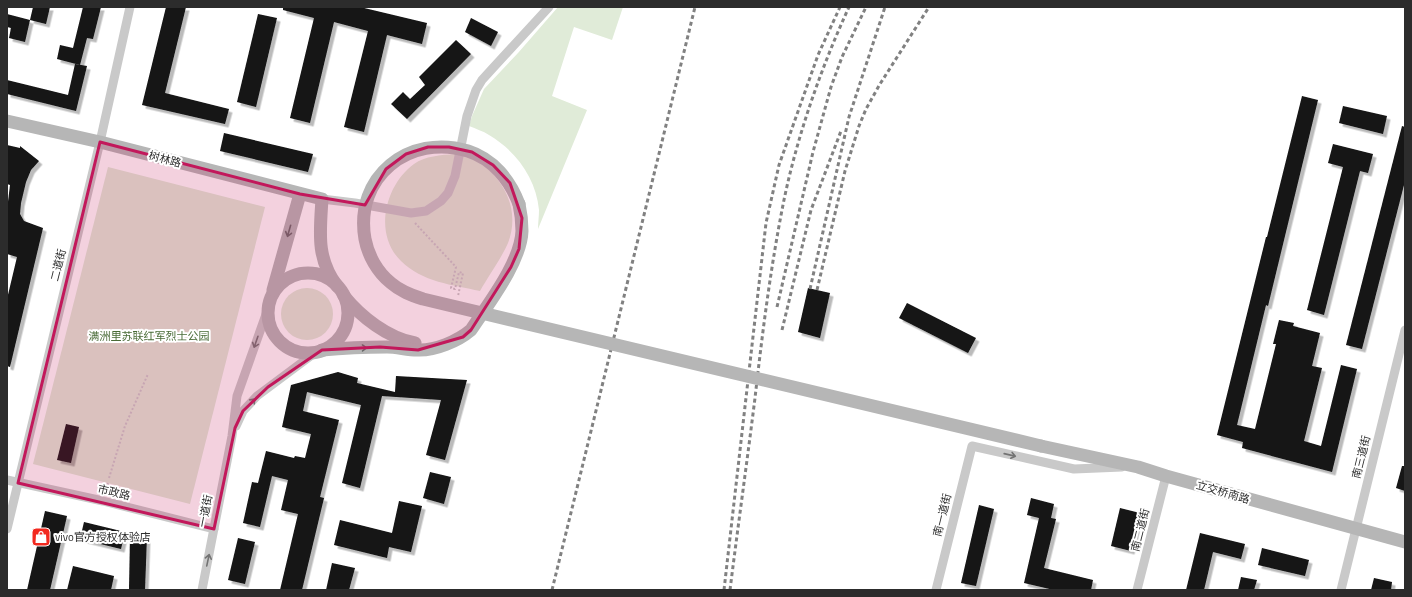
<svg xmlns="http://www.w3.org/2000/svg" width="1412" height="597" viewBox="0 0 1412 597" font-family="'Titillium Web','Noto Sans SC',sans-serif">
  <defs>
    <filter id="shadow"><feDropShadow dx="3.5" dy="3.5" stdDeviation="0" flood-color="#0004"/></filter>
  </defs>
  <rect width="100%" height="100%" fill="#fff"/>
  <g fill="#e0ebd8">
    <path d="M558 7H623L612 40 574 27 552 96 587 110 538 229C538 223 539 216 539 210 536 178 516 151 489 135 483 131 476 129 469 126L472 116 484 89 518 53Z"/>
    <path d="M455 154C461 155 467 156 473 158 480 161 487 167 492 173 510 192 518 217 508 243 502 257 488 277 480 291 453 285 422 282 401 261 373 234 385 185 414 164 425 156 441 155 455 154Z"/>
    <polygon points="108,167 265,207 190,504 33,464"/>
    <circle cx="307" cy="314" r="26"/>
  </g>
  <g fill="#131313" filter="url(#shadow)">
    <polygon points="33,7 50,7 46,24 30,20"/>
    <polygon points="83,7 101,7 93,39 87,38 80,65 57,59 60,45 73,48"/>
    <polygon points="166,7 186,7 165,93 229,109 225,124 142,105"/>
    <polygon points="283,7 360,7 427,23 422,44 387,35 364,132 344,127 368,31 334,22 310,123 290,118 314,18 283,10"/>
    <polygon points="7,14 30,20 25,42 9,38 11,28 7,27"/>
    <polygon points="258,14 277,18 256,107 237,102"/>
    <polygon points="471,18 498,32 491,46 465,32"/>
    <polygon points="456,40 471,54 407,119 391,104 403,92 410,99 425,85 419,77"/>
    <polygon points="75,64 87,66 76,111 7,94 7,80 68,95"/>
    <polygon points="1302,96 1318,100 1268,306 1266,305 1237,425 1255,429 1276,344 1273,344 1279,320 1294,323 1293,326 1320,333 1312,366 1322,368 1304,441 1321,446 1341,365 1357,369 1332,472 1242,448 1243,442 1217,435 1266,237 1267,237"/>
    <polygon points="1343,106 1387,116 1383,134 1339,123"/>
    <polygon points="1402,126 1405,127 1405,181 1362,349 1346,345"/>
    <polygon points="224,133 313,154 308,172 220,151"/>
    <polygon points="1333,144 1373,154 1368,173 1360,171 1324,315 1307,310 1343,167 1328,163"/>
    <polygon points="7,145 20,148 20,146 39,161 31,170 26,182 21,203 20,214 24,221 43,228 10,367 7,366 7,299 17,257 7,254 7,210 10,185 7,184"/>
    <polygon points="808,288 830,293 820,338 798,332"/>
    <polygon points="907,303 976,338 968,353 899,318"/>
    <polygon points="338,372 358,378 357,383 395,392 396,376 467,380 445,460 426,455 441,400 382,396 360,488 342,483 361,405 307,392 303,411 339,420 320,497 324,498 302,590 280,590 298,514 281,510 288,480 272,476 260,527 243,523 252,482 258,483 266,451 294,458 295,456 305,458 311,434 282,427 291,385"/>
    <polygon points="66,424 79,427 71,463 57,460"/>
    <polygon points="1402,466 1405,466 1405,491 1396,488"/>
    <polygon points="430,472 451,477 444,504 423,498"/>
    <polygon points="1031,498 1054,504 1051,518 1056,519 1044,568 1093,580 1091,590 1054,590 1024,583 1039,518 1027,515"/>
    <polygon points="399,501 422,506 411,552 389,547 387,558 334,545 340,520 392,533"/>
    <polygon points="979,505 994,509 976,586 961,583"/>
    <polygon points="1120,508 1140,513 1131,551 1111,546"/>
    <polygon points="45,511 67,516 50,590 27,590"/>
    <polygon points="84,522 125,532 121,549 80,539"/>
    <polygon points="1200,533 1245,544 1241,559 1213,552 1204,590 1186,590"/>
    <polygon points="130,534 147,535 145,590 129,590"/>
    <polygon points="238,538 255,542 245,584 228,580"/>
    <polygon points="1262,548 1309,560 1305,576 1258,565"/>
    <polygon points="332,563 355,568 349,590 326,590"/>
    <polygon points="73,566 114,576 111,590 67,590"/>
    <polygon points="1241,577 1257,580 1254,590 1238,590"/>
    <polygon points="1374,578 1392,582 1391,590 1371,590"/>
  </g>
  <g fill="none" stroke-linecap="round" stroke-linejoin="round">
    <g stroke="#c9c9c9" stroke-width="2" stroke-dasharray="2 2" stroke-linecap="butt">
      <polyline points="415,223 456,267 451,288 455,289 459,272 463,273 458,296"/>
      <polyline points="109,478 125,426 148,374"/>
      <polyline points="105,492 108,483"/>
    </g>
    <g stroke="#c9c9c9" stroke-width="9">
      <polyline points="322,199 355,203 411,213 426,211 441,201 448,193 455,176 467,116 476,90 482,80 492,69 549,7"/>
      <polyline points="236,426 243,411 257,396 316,352"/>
      <polyline points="7,480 103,501 214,529"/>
      <polyline points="7,529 100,142 130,7"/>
      <polyline points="202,590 232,436 237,396 269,306"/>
      <polyline points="936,590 972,446 1074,469 1122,467"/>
      <polyline points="1137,590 1166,476"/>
      <polyline points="1341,590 1405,330"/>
    </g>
    <g stroke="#b6b6b6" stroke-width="13">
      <path d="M7 121 100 142 322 199C320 232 316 258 337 286"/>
      <circle cx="308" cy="313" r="40"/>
      <polyline points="273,290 300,194"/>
      <path d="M344 296C361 317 388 338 415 343"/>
      <path d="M322 350C343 348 365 347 387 347 397 347 407 350 417 350 435 351 458 341 471 330 488 304 521 262 522 231 522 222 521 213 519 204"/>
      <polyline points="1041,446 1138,467 1166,476 1405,542"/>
    </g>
    <g stroke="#818181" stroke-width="3" stroke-dasharray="4 3" stroke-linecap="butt">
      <polyline points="810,289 849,117 885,7"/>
      <polyline points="817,290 845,171 859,126 866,109 880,84 929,7"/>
      <polyline points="777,307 813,152 831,87 842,57 866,7"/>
      <polyline points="782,330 811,210 841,131"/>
      <polyline points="552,590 695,7"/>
      <polyline points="724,590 766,223 779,165 818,55 840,7"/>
      <path d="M730 590C738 526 747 462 755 398 762 336 770 272 782 210 795 142 820 70 849 7"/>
    </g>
    <path stroke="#b6b6b6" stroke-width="13" d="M519 204C510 180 493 159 468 151 409 133 354 177 365 239 368 255 377 272 391 283 400 291 411 295 423 299L1041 446"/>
  </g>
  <defs><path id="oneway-shaft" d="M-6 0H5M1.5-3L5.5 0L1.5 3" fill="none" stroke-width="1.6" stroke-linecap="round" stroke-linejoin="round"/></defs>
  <g stroke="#6a6a6a">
    <use href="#oneway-shaft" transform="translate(289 231) rotate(106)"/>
    <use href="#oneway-shaft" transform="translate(361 348) rotate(-1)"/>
  </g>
  <g stroke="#737373">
    <use href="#oneway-shaft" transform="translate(256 342) rotate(109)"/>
    <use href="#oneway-shaft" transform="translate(251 403) rotate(-47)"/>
    <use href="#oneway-shaft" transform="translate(1010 455) rotate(13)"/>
    <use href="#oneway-shaft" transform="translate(208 560) rotate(-78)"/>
  </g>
  <path fill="#c2185b" fill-opacity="0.2" stroke="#c2185b" stroke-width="3" stroke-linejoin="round" d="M100 142 300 194 365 205 386 169 406 154 428 147H449L472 152 493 165 510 183 522 218 519 249 511 267 471 330 463 337 418 350 380 347 322 350 268 387 243 411 235 428 214 529 18 483Z"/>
  <defs>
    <symbol id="shop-square" viewBox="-11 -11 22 22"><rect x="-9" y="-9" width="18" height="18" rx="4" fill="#f2291f" stroke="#fff"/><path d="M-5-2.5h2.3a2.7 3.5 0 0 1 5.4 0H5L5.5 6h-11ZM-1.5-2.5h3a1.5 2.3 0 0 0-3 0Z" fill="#fff"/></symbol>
  </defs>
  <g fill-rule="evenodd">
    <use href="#shop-square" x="30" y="526" width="22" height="22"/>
  </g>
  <g text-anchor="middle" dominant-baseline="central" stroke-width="4" stroke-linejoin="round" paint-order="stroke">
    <g font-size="11" fill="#2c2c2c" stroke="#fff">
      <text transform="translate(165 159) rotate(15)">树林路</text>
      <text transform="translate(58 265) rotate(-76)">二道街</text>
      <text transform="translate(1361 457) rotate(-76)">南三道街</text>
      <text transform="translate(114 492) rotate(13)">市政路</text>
      <text transform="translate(1223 492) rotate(16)">立交桥南路</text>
      <text transform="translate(205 511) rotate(-79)">一道街</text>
      <text transform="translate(942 515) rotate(-76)">南一道街</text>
      <text transform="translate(1140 530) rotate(-76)">南二道街</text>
    </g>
    <g font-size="11" fill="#496b37" stroke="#fff">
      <text x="149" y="336">满洲里苏联红军烈士公园</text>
    </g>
    <g font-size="11" fill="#2c2c2c" stroke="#fff" text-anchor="start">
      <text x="55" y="537">vivo官方授权体验店</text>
    </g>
  </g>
  <rect width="1412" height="597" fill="none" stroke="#2c2c2c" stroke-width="16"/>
</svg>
